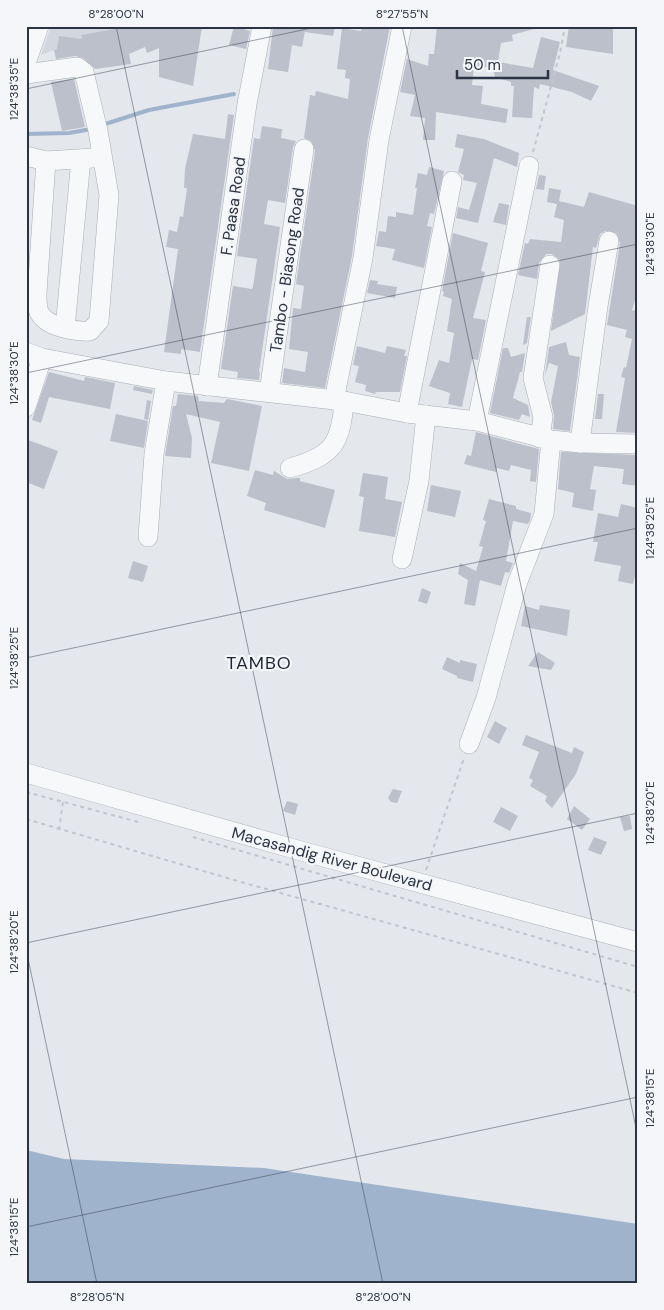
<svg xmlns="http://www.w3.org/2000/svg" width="664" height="1310" viewBox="0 0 664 1310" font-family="'DM Sans',sans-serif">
  <rect width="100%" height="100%" fill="#e4e7ec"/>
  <polygon fill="#d2d6de" points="51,26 144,26 143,35 66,40 62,47 41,55"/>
  <polygon fill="#9fb4cc" points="26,1150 64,1159 264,1168 638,1224 638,1284 26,1284"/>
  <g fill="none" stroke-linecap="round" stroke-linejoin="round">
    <g stroke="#9fb4cc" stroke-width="4">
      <polyline points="102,125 149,110 234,94"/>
      <polyline points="26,134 69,133 91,129"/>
    </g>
  </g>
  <g fill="#bbc0ca">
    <polygon points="133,26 202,26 193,86 159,77 159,48 147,53 145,47 129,54 131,64 95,69 83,58 75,56 56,59 54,50 57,49 59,36 82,39 81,35"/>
    <polygon points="234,26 250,31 246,49 229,45"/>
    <polygon points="273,26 306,26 302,47 292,45 288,72 268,69"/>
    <polygon points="306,26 335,26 333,36 305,32"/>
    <polygon points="362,26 390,26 368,138 352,256 325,388 282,383 284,368 305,372 308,352 289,349 293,308 301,309 304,286 296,284 315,151 311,141 304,138 310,95 315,96 316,91 348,99 350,79 345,78 346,70 337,69 342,28 361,31"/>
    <polygon points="437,26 534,26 534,29 512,35 513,41 501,43 498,62 533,68 541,37 560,42 553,70 599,86 591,101 572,92 540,84 539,89 534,87 532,118 512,117 514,86 511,86 511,82 495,77 493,68 474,66 472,85 483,86 481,104 508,109 506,123 436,112 435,140 423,140 425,118 410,116 415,95 400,92 410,44 407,59 428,66 429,54 434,54"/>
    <polygon points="569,26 613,28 613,54 566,47"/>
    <polygon points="74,79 85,127 62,131 51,82"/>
    <polygon points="228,114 234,115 200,352 181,349 181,354 164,352 178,249 166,247 169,230 177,232 180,216 183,217 187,188 184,188 185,169 193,134 225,139"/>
    <polygon points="262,126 282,129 281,138 296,141 293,147 285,203 268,200 264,224 280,227 259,372 260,372 259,380 237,378 238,372 221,369 233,286 252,289 253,287 257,259 237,256 254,138 260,139"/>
    <polygon points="457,134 484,139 519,153 517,167 494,158 478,223 456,218 458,207 469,210 477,183 463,180 464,175 458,172 464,149 455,147"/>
    <polygon points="429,167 444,171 434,214 430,213 427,226 432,227 424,268 392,260 395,249 376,246 379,231 386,232 388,216 396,217 396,212 413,215 417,188 415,188 418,173 427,175"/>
    <polygon points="539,175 546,176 544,190 536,189"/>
    <polygon points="549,188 561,190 559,201 584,207 589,192 638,206 638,291 632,310 638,311 638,433 616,432 625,378 621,377 624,367 626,368 632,339 625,337 627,330 607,325 620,243 616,233 605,231 600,234 596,248 593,247 585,314 551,331 560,260 552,254 546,254 539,263 537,279 518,275 525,243 528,244 530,239 561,242 564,220 554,217 557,204 547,202"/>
    <polygon points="499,203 509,205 506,225 493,222"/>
    <polygon points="453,233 488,243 481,271 485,272 473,318 486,320 478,360 472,359 462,407 448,404 450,393 429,386 439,360 449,363 454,333 447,331 452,299 443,296 444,292 442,291"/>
    <polygon points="370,280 378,281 377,284 397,287 395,298 367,293"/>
    <polygon points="533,303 527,343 523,345 527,317 531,317"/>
    <polygon points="566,342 569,355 580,357 570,431 553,429 554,415 551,402 558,366 549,363 545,376 549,347"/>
    <polygon points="357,346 385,353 387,346 406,350 404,356 407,356 400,392 376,392 375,394 365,391 366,385 355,382 359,366 353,365"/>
    <polygon points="503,348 508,348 511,357 525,353 522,372 520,372 513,398 528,405 530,417 522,414 519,420 490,413"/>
    <polygon points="49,372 84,381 85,377 115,383 110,409 49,397 41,423 32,420"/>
    <polygon points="134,386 153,390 152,394 133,390"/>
    <polygon points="178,394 198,396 199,401 224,403 227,399 262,406 249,471 211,463 220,422 186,414 192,438 191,458 165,456 173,406 176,406"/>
    <polygon points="598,394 604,394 602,419 595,419"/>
    <polygon points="147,400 151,401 148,420 144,419"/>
    <polygon points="116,414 148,421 144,448 110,441"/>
    <polygon points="476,432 539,449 536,482 530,481 531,470 511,465 509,471 497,468 496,472 464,464 467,455 471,456"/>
    <polygon points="28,440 58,451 44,489 26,482"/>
    <polygon points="561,452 638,455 638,486 622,484 624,469 594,466 590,489 596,490 593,511 572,507 574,493 558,489"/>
    <polygon points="255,470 273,475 274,471 287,479 297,478 300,478 300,481 335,490 325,528 264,510 266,503 247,496"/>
    <polygon points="363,473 388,477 385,499 402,502 395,537 359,531 364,497 359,496"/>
    <polygon points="431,485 461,491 455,517 427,511"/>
    <polygon points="489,499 516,506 516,509 531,513 530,520 528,524 513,521 506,561 513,563 509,573 505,572 501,586 480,580 475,606 464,604 468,580 458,574 460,563 476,571 483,547 479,546 486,521 483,520"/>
    <polygon points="621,504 638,508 638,564 633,584 618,581 621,566 594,561 598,542 593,542 598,513 618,517"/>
    <polygon points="133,561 148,566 143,582 128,578"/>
    <polygon points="422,588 431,592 427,604 418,601"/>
    <polygon points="540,605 570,610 567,636 521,626 525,606 539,610"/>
    <polygon points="538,652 555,663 551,670 528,666"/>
    <polygon points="447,657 460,663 460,660 477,664 473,682 457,678 457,676 442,669"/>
    <polygon points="495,721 507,728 499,744 487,737"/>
    <polygon points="526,735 572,753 574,747 584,752 576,774 552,808 545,801 547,796 530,786 533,780 529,778 539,752 522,745"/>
    <polygon points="393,789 402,791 397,803 391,802 388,798"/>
    <polygon points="287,801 298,804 295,815 283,811"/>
    <polygon points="574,806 590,819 582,830 567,819"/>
    <polygon points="501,807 518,816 510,831 493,822"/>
    <polygon points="630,816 632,829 624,831 620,817"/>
    <polygon points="594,837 607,842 601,855 588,850"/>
  </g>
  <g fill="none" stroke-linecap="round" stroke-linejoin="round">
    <defs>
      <g id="minor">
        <polyline points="26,63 39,26"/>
        <path d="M26 74 77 67 84 72 98 131 109 195 99 321 90 331C75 332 46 327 39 312 37 307 37 299 37 293L46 161 26 156"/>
        <polyline points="46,161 93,158"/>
        <polyline points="65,328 81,159"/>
        <polyline points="26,352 42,358 166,381 344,401 407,413 477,421 551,440 580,443 638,444"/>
        <polyline points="207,386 247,104 262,26"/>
        <polyline points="269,392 304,149"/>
        <polyline points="334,400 363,258 379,140 402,26"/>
        <polyline points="26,407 42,358"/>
        <polyline points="407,413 452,181"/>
        <polyline points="477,421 529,166"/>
        <polyline points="540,438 543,417 533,378 550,265"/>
        <polyline points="580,443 598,306 609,241"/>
        <path d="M290 468C332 456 341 445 344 401"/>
        <polyline points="148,537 154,454 166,381"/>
        <polyline points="402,559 419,481 426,415"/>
        <polyline points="469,744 486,698 517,584 544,514 551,440"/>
        <polyline points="26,773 294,849 638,942"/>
      </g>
    </defs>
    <use href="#minor" stroke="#a9aeb7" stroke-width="20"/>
    <g stroke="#c2c5cb" stroke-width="2" stroke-dasharray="4 4" stroke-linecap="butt">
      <polyline points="533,152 560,53 565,26"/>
      <polyline points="26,792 142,823"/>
      <polyline points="26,819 234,880 638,993"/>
      <polyline points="59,830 63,802"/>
      <polyline points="193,837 638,967"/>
      <polyline points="426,870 464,758"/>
    </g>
    <use href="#minor" stroke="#f7f8fa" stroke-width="19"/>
  </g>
  <path fill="none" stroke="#2b3445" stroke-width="1" stroke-opacity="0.45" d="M116 26 383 1284M402 26 638 1137M26 89 321 26M26 373 638 244M26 658 638 528M26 943 638 813M26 949 97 1284M26 1227 638 1097"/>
  <g text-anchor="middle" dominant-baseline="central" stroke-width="4.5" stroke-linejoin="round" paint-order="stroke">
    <g font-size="16" fill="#2b3445" stroke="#f4f6f9">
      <text transform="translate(233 206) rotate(-82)">F. Paasa Road</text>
      <text transform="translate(287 270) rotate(-82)">Tambo - Biasong Road</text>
      <text transform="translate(332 859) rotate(15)">Macasandig River Boulevard</text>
    </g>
    <g font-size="18" letter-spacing="1" fill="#1d2536" stroke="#f4f6f9">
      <text x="259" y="663">TAMBO</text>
    </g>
  </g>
  <rect width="664" height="1310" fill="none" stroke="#f4f6f9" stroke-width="55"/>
  <path d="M457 70v8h91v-8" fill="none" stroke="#2b3445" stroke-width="2.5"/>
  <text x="464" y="70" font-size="15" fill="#2b3445" stroke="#f4f6f9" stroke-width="4" paint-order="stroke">50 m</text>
  <rect x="28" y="28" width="608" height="1254" fill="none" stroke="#2b3445" stroke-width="2"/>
  <g font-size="12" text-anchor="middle" fill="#2b3445">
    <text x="116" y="18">8°28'00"N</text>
    <text x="402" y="18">8°27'55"N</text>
    <text transform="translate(14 89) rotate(-90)" y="4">124°38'35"E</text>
    <text transform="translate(650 244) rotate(-90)" y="4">124°38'30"E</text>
    <text transform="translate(14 373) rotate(-90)" y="4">124°38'30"E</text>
    <text transform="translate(650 528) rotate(-90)" y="4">124°38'25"E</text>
    <text transform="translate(14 658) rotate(-90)" y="4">124°38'25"E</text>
    <text transform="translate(650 813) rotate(-90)" y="4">124°38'20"E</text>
    <text transform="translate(14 942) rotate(-90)" y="4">124°38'20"E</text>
    <text transform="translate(650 1098) rotate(-90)" y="4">124°38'15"E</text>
    <text transform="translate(14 1227) rotate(-90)" y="4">124°38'15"E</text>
    <text x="97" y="1301">8°28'05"N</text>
    <text x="383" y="1301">8°28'00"N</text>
  </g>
</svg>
